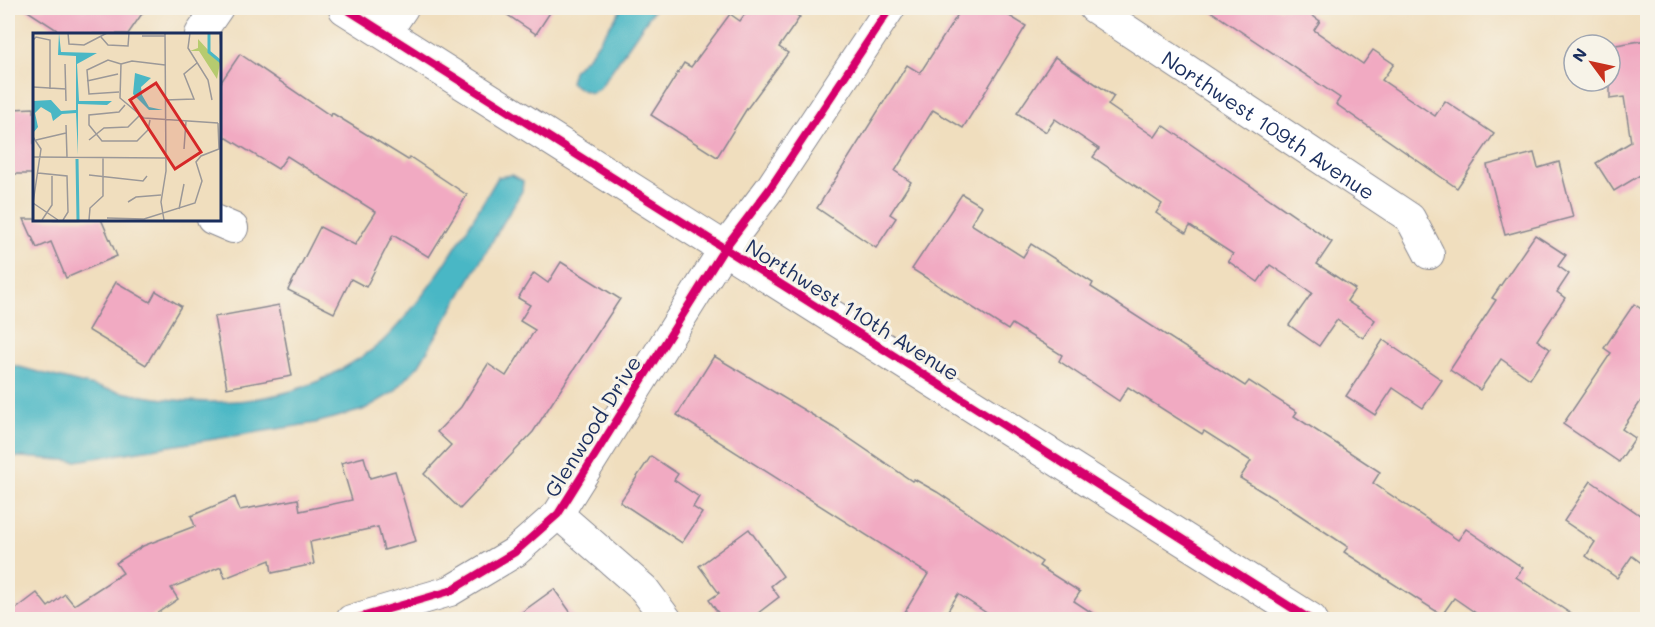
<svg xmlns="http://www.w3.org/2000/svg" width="1655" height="627" viewBox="0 0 1655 627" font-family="Mali,sans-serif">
  <rect width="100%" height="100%" fill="#f7f3e8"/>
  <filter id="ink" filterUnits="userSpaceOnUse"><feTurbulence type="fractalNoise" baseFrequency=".0167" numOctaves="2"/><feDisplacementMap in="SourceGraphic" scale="12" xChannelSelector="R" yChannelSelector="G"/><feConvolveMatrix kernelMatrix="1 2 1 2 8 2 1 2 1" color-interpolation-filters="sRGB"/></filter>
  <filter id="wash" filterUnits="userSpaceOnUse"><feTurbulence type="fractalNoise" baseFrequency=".008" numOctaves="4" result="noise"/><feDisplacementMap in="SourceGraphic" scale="24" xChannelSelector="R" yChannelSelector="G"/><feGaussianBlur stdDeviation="1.35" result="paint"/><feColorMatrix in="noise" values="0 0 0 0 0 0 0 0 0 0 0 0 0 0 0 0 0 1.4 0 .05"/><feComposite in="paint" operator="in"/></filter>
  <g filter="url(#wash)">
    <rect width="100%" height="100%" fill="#f0debe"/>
    <g fill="#4ab7c5" stroke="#327392" stroke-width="1.5">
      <polygon points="622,8 655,8 599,89 591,93 582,90 570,82 573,71 591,53"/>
      <path d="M512 175 523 181 522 191 419 365 394 392 363 410 315 423 76 461 8 456V364C116 393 239 430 342 369 356 360 372 352 384 340 430 294 465 233 498 177Z"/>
    </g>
    <g id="blocks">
      <g fill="#f1aac2">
        <polygon points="23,8 146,8 128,34 63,34"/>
        <polygon points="497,8 553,8 536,34"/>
        <polygon points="749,8 785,8 800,17 779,47 788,53 746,110 717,157 651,115 684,63 691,67 730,14 740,21"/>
        <polygon points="962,8 996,8 1026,26 963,128 933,110 895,171 911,182 890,214 896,218 876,248 817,208 907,65 920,73"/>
        <polygon points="1206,8 1301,8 1320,21 1314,30 1363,64 1373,50 1394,64 1382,80 1435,116 1445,101 1494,134 1457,188 1336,104 1340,98"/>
        <polygon points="1647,40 1647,171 1614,191 1596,163 1631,142 1624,97 1610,99 1610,46"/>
        <polygon points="240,54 331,116 332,113 408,160 410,157 467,195 429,257 393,235 366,287 351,279 334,313 288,290 320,227 355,245 376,212 287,156 278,169 219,133 219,85"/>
        <polygon points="1055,57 1114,96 1108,105 1155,137 1163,125 1332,242 1317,264 1355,289 1347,301 1375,320 1363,338 1337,320 1319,346 1289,325 1312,293 1270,265 1258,282 1228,261 1233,254 1190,226 1186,233 1156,213 1162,204 1093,157 1099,149 1055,119 1046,132 1017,113"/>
        <polygon points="34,108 34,174 12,174 12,109"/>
        <polygon points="1534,153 1538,168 1559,162 1573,217 1505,235 1487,165"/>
        <polygon points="962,194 982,206 971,224 1023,257 1031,244 1093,283 1091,287 1245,386 1249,381 1297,412 1294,416 1380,472 1373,483 1458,540 1466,529 1523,568 1516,577 1580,620 1486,620 1454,598 1442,615 1344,552 1348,547 1292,510 1240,478 1251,461 1204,431 1202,434 1128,387 1119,401 1059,361 1062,355 1012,324 1008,330 912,269"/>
        <polygon points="24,219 101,219 117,256 66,278 51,242 37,248"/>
        <polygon points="1535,235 1566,255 1558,266 1569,274 1557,292 1565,298 1537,340 1550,349 1530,379 1501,359 1480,390 1450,370 1496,300 1492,298"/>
        <polygon points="561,262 620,299 533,432 460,509 424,474 451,445 437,432 461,407 488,364 506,376 535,330 520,321 530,305 518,298 534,273 548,283"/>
        <polygon points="116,282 150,302 156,291 181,306 146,365 88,330"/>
        <polygon points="1634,304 1647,313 1647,392 1622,429 1635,438 1619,462 1563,424 1611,353 1604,348"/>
        <polygon points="279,305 292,376 227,388 214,317"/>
        <polygon points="1383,340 1442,380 1423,408 1393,388 1375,415 1346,396"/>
        <polygon points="714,356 834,428 912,481 914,479 937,492 1042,562 1039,566 1080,592 1074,601 1103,620 997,620 958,594 942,620 900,620 928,574 677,415"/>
        <polygon points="651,456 678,474 674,480 699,497 693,507 702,513 682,543 620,502"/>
        <polygon points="364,457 370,478 395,471 416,541 384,550 378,527 310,542 314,564 272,573 270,560 225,578 221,567 171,588 178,599 147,620 8,620 8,615 37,593 48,607 65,594 74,605 123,573 116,563 143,546 195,526 191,516 235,497 240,510 298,499 300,511 352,500 341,463"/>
        <polygon points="1591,481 1647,520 1647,567 1632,556 1617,578 1586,556 1595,542 1564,521"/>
        <polygon points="749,529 783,576 771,586 779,597 749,620 723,620 709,600 719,593 699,566"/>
        <polygon points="554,589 576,620 511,620"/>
      </g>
    </g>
  </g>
  <g filter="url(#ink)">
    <use href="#blocks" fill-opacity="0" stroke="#86868e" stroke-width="1.5"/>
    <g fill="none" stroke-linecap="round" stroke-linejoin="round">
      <defs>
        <g id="street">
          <path id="s1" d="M1094 8 1410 218 1429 254"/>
          <polyline points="386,33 403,8"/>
          <polyline points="200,34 218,8"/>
          <polyline points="212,219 233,228"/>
          <polyline points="558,514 644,589 667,620"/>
          <polyline points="351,620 450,591 515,552 558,514 724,249 771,187 890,8"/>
        </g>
        <polyline id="secondary" points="345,8 1311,620"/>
      </defs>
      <use href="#street" stroke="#86868e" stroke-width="32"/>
      <use href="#secondary" stroke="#86868e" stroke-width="35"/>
      <use href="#street" stroke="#fff" stroke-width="30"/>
      <use href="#secondary" stroke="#fff" stroke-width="33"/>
      <defs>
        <g id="cycleway">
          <polyline points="345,8 1311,620"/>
          <polyline points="351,620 450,591 515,552 558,514 724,249 771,187 890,8"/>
        </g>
      </defs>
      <use href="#cycleway" stroke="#f7f3e8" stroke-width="11"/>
      <use href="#cycleway" stroke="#d6006c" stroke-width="8"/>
    </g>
  </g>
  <g text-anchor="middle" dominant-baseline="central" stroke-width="6" stroke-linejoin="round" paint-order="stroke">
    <g font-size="21" fill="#1b2f5e" stroke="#f7f3e8">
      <text stroke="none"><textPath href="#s1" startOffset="210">Northwest 109th Avenue</textPath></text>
      <text transform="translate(853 309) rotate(32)">Northwest 110th Avenue</text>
      <text transform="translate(592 426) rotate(-58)">Glenwood Drive</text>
    </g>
  </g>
  <g transform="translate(33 33)">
    <rect width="188" height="188" fill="#f0debe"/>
    <path d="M165 6 187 30 184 46 166 18H157L165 15Z" fill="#b6cb6f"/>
    <path d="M26 0 28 19 64 20 44 31 46 68H79L74 72 45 71V122L43 80 29 81 20 88 18 80 8 74 2 80 5 94 0 100V68L18 67 28 78 43 77V23L25 22ZM102 40 118 45 108 54 109 62 116 74 130 77H116L100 61Z" fill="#4ab7c5"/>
    <path fill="none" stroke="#4ab7c5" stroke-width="3" d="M176 0V19L188 29M44 126 45 187"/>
    <path fill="none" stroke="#9b9898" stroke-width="1.5" d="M35 0 36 11 51 12 74 0M157 0 155 15 175 47 179 67M187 0 188 18M109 3H132M68 4 75 12 95 13 96 0M0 7 3 4 17 7V56M32 31 33 68M88 31 87 65 111 85 185 90M88 31 99 28 132 32M54 48 85 41M0 54 33 56M86 59 56 61 54 37 75 27 88 31M132 67 161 66 151 41 164 30M92 72 86 79 56 82V92L69 108H104L115 97 117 87M33 92 34 124M0 104 8 116 0 170M3 107 33 100M56 107 71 95 95 94 107 82M151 116 153 88M0 124 133 125M5 140 34 143 35 179 30 187M56 142 110 148 114 143M95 169 103 164 128 162M0 170 25 187M146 176 151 151M74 185 111 186 162 170 169 148 163 129 168 123 186 116 185 90M9 187 19 172V143M56 187 57 175 70 163V124M131 187 128 169 133 138 132 0"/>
    <path fill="#d62828" fill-opacity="0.15" stroke="#d62828" stroke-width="3" d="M123 50 168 119 142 136 97 67Z"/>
    <rect width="188" height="188" fill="none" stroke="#1b2f5e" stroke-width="3"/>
  </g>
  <rect width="1655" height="627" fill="none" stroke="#f7f3e8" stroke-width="30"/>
  <g transform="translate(1592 63) rotate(303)"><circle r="28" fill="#f7f3e8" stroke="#9fa5b1" stroke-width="1.5"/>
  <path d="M0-4.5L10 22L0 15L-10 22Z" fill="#c8321e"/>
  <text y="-9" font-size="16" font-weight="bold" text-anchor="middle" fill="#1b2f5e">N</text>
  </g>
</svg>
